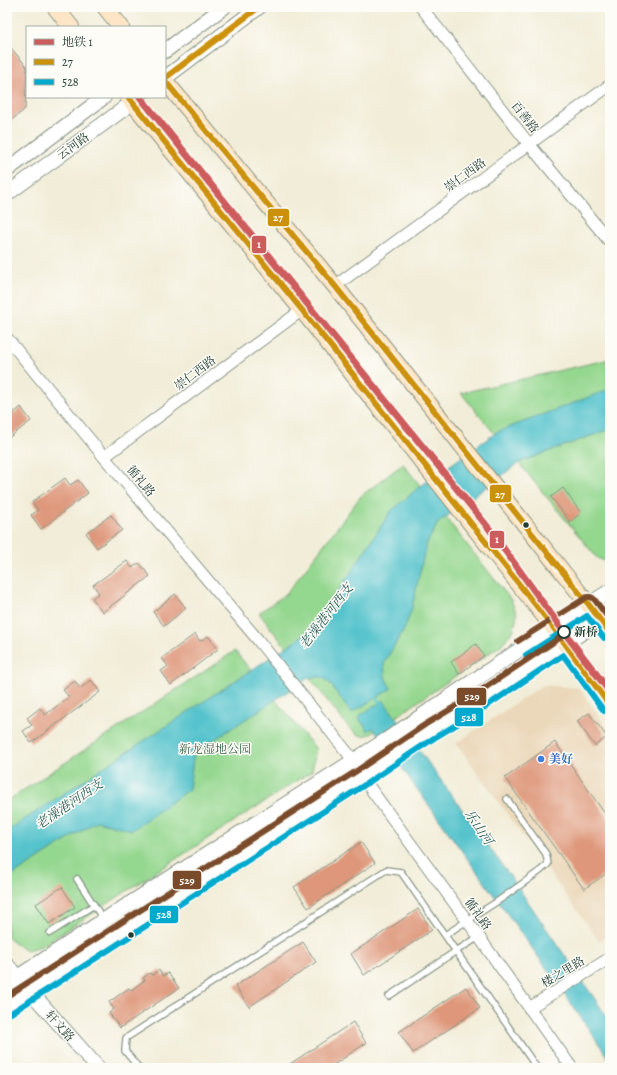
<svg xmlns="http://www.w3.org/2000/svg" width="617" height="1075" viewBox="0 0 617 1075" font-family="Alegreya,'Noto Serif SC',serif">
  <rect width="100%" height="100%" fill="#fdfcf7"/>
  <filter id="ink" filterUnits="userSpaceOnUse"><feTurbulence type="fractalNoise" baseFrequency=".025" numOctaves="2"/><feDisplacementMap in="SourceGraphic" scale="8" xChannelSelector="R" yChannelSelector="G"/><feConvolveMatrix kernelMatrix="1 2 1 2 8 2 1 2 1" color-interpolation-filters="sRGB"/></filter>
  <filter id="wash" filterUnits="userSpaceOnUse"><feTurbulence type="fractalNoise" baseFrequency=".012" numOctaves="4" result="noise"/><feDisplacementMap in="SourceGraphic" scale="16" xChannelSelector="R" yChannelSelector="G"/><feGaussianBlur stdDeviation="0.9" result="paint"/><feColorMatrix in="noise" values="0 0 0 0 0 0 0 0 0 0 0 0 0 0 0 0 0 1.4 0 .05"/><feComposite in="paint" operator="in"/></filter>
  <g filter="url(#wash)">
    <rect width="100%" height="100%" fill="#f2edd8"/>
    <polygon fill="#ebd8ba" points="543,685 579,688 610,732 610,934 599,941 456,743"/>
    <g fill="#94d78f" stroke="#5a8a62">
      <polygon points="610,359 610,563 597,558 461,393"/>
      <path d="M403 464 511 600 517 614 514 630 501 645 371 734C359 738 357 734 348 727L259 613 287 593 361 496Z"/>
      <polygon points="235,651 316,749 312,771 42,946 27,950 13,943 7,935 7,801"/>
    </g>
    <g fill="#55c3cc" stroke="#3a8080">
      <polygon points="610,389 610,429 520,462 438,523 426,545 412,608 405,628 384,663 385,677 391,689 351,713 328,681 321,677 310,677 194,753 189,789 132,830 97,821 7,879 7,831 297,640 318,622 391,511 418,488 497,432"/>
      <polygon points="383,700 515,883 610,1021 610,1060 550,973 373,728 368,731 358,717"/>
    </g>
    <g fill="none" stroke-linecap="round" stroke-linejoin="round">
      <polyline stroke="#55c3cc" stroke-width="3" points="375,695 382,705"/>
    </g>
    <g id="blocks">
      <g fill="#de977a">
        <polygon points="7,43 27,67 25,109 7,124"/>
        <polygon points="7,403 14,413 21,407 31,421 7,439"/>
        <polygon points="65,478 70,485 78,480 88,493 41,529 31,515 38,510 32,502"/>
        <polygon points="563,488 581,513 570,522 551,497"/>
        <polygon points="111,515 122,530 97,548 86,533"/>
        <polygon points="127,561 132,568 139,563 150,576 103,612 92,598 99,593 93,585"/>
        <polygon points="175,594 186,608 164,626 153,612"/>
        <polygon points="195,634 200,641 208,636 218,649 171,685 161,671 168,666 162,658"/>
        <polygon points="476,644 484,656 459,674 451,662"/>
        <polygon points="91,680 100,692 31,743 23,731 32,725 27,718 40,708 45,715 69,697 63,690 75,681 80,689"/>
        <polygon points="589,713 607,737 595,746 577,721"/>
        <polygon points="555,742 610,821 610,871 584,889 505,778"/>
        <polygon points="361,842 375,863 308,908 294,887"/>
        <polygon points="62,887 75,907 49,924 36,904"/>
        <polygon points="418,909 432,930 364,975 351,954"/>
        <polygon points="303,942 316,962 249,1007 235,986"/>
        <polygon points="159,970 163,976 168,973 179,988 120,1028 109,1013 114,1009 109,1002 129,988 131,990 145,980 143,978 150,973 152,975"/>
        <polygon points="466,987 480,1008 413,1053 399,1032"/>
        <polygon points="353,1022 366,1043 329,1068 284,1068"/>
      </g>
    </g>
  </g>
  <g filter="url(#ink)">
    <use href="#blocks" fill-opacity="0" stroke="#889586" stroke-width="1"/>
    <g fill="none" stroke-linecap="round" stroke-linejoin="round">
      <defs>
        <g id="service">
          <polyline points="77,879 103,919"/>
          <polyline points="50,933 94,905"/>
          <polyline points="445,935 498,901 540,871 548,864 546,854 507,799"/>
          <polyline points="389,996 456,951 479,937"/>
          <polyline points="139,1068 125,1051 126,1038 386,870 401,872 537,1068"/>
        </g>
        <g id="minor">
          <polyline points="421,7 529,144 610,242"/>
          <polyline points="335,286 610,85"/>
          <polyline points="7,338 104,457 258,640 354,761"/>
          <polyline points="104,457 302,310"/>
          <polyline points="362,777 479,937 572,1068"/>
          <polyline points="529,1008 610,958"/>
        </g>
        <g id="tertiary">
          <polyline points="165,51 224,7"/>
          <polyline points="165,78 259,7"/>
          <polyline points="7,170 104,97"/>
          <polyline points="7,194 140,97"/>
          <polyline points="7,965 98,1068"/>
          <polyline points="7,984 104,920 386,740 553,627 610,591"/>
          <polyline points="7,1006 362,777 430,731 475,704 610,614"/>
        </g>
        <g id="secondary">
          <polyline points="55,7 71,27"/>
          <polyline points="105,7 121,27"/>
          <polyline points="165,81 335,286 589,605 610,633"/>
          <polyline points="128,97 302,310 553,627 610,706"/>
        </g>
      </defs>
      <use href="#service" stroke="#889586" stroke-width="8"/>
      <use href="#minor" stroke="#889586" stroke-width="13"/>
      <use href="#tertiary" stroke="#889586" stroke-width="16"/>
      <use href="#secondary" stroke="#889586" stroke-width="18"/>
      <use href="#service" stroke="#fff" stroke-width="5.5"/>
      <use href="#minor" stroke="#fff" stroke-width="11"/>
      <use href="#tertiary" stroke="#fff" stroke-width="14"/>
      <use href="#secondary" stroke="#fde5c5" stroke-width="16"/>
      <defs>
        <g id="bus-1">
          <polyline points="165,78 259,7"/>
          <polyline points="165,81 335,286 589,605 610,633"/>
          <polyline points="128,97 302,310 553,627 610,706"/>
        </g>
        <g id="bus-2">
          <polyline points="526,655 587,616 604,638"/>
          <polyline points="11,1013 366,784 434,738 479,711 563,655 604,711"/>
        </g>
        <g id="bus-3">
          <polyline points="518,641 587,597 591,597 594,599 610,620"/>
          <polyline points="7,996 358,770 426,724 471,697 561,637 566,636 571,639 610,692"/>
        </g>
      </defs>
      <use href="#bus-1" stroke="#fdfcf7" stroke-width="9"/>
      <use href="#bus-2" stroke="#fdfcf7" stroke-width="9"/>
      <use href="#bus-3" stroke="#fdfcf7" stroke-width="9"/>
      <use href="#bus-1" stroke="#cc910a" stroke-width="6"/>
      <use href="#bus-2" stroke="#00a9ce" stroke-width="6"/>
      <use href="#bus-3" stroke="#7a4b2a" stroke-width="6"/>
      <defs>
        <polyline id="metro-1" points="140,97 491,531 564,632 610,692"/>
      </defs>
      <use href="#metro-1" stroke="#fdfcf7" stroke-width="10"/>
      <use href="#metro-1" stroke="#cd5c5c" stroke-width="7"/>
    </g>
  </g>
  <g fill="#1f3d34" stroke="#fdfcf7" stroke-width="1.5">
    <circle cx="526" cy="525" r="3.5"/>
    <circle cx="131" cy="935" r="3.5"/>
  </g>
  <circle fill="#fdfcf7" stroke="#1f3d34" stroke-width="2" cx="564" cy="632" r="6"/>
  <circle fill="#3f7fe0" stroke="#fdfcf7" stroke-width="1.5" cx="541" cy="759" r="4"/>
  <g text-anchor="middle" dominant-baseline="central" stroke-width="3" stroke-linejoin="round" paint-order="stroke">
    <g font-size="12" fill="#1f3d34" stroke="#fdfcf7">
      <text transform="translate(525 117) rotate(52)">百善路</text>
      <text transform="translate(73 146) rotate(-36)">云河路</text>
      <text transform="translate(465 175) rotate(-36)">崇仁西路</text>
      <text transform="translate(195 373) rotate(-37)">崇仁西路</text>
      <text transform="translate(141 481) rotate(50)">循礼路</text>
      <text transform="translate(478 914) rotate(54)">循礼路</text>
      <text transform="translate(563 972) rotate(-31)">楼之里路</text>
      <text transform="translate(60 1026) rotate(48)">轩文路</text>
    </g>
    <g font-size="12" font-weight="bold" fill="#1f3d34" stroke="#fdfcf7" text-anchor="start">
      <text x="574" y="632">新桥</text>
    </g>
    <g font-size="12" fill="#3c644b" stroke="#fdfcf7">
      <text x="215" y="749">新龙湿地公园</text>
    </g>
    <g font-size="12" font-weight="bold" fill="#366cbe" stroke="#fdfcf7" text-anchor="start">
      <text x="549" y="759">美好</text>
    </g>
    <g font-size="13" font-style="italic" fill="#2c5e5a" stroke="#fdfcf7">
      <text transform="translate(326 616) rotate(-52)">老澡港河西支</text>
      <text transform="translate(69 804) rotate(-34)">老澡港河西支</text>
      <text transform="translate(479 827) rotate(56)">乐山河</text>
    </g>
  </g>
  <g stroke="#fdfcf7" stroke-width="1.5">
    <rect x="267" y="208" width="23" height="19" rx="4" fill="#cc910a"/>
    <rect x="251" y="235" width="16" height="19" rx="4" fill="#cd5c5c"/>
    <rect x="489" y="484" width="23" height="19" rx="4" fill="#cc910a"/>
    <rect x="489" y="530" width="16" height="19" rx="4" fill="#cd5c5c"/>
    <rect x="456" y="687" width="31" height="19" rx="4" fill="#7a4b2a"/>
    <rect x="454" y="707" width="30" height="20" rx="4" fill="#00a9ce"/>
    <rect x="172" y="870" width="30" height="20" rx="4" fill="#7a4b2a"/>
    <rect x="149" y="905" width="30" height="19" rx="4" fill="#00a9ce"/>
  </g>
  <g font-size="11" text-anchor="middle" font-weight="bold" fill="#fff">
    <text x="278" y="221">27</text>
    <text x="259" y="248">1</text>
    <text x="500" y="498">27</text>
    <text x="497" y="543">1</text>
    <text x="472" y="700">529</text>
    <text x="469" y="721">528</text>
    <text x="187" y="884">529</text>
    <text x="164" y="918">528</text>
  </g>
  <rect width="617" height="1075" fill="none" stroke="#fdfcf7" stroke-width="24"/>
  <rect x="26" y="26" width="140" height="72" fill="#fdfcf7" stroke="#a4b0a9"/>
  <rect x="34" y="39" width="20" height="6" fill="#cd5c5c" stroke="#a4b0a9"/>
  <text x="62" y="46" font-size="12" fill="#1f3d34">地铁 1</text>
  <rect x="34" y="59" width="20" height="6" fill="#cc910a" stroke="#a4b0a9"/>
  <text x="62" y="66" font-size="12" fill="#1f3d34">27</text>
  <rect x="34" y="79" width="20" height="6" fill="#00a9ce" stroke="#a4b0a9"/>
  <text x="62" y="86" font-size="12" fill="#1f3d34">528</text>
</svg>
